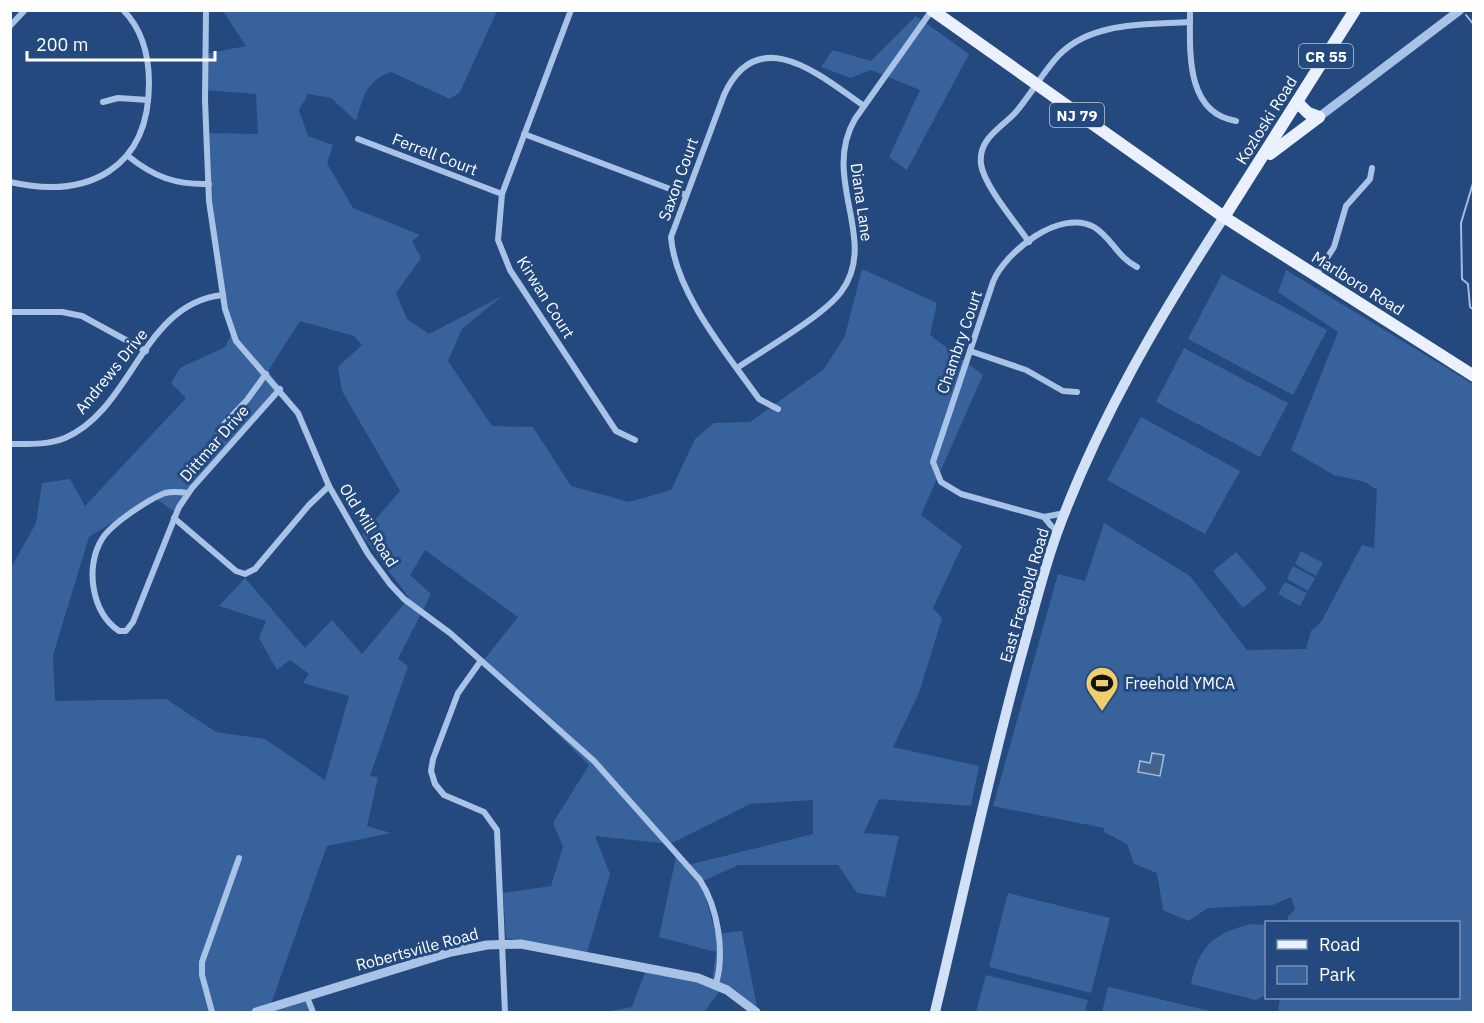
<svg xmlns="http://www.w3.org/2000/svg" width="1484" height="1023" viewBox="0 0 1484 1023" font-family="'IBM Plex Sans',sans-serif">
  <rect width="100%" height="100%" fill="#24497e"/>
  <g fill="#37629c" fill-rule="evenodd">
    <path d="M223 11H497L460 92 450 99 391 72C366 80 363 98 356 121L331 98 308 94 299 110 308 136 333 145 327 163 353 208 420 235 412 241 421 258 396 293 407 319 429 334 502 296 462 329 448 361 492 426 533 427 571 486 629 502 671 490 695 439 714 423 750 422 824 369 845 336 862 269 937 303 930 335 983 375 921 515 962 546 933 608 942 618 919 693 893 747 979 766 971 806 879 799 864 833 899 836 885 897 857 893 838 865H738L701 882 716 934 742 931 758 1012 723 986 704 1012H605L632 1007 646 970 712 982 716 952 659 937 677 852 688 865 813 834V800L750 804 670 844 595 836 610 874 587 952 506 938 503 893 551 886 563 847 553 823 589 765 483 661 518 617 425 550 410 575 431 594 398 659 408 666 370 776 378 777 367 826 391 833 327 846 271 1004 308 993 315 1012H11V568L36 523 42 483 70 479 85 506 186 398 171 383 180 368 225 347 232 333 213 239 209 133 258 134 256 94 204 90 205 54 246 46ZM300 321 354 336 362 345 338 367 342 391 400 491 362 535 409 598 362 654 332 620 305 648 245 578 219 606 266 621 259 638 277 670 290 660 309 674 303 683 349 696 325 780 265 739 216 732 166 699 55 701 53 655 89 537 165 490 156 499 175 512 280 386 268 371Z"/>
    <polygon points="916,16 969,54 907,170 889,157 920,90 871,70 851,78 821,67 833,50 871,61"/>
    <polygon points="1286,270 1473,384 1473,1012 1278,1012 1280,998 1458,998 1458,922 1288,922 1288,916 1295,910 1291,897 1273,905 1208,908 1188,921 1163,910 1157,873 1134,864 1127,844 1104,832 1104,828 993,806 1058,574 1085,581 1104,523 1190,576 1247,650 1306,649 1311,631 1321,622 1362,545 1374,548 1377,490 1365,482 1334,475 1291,450 1338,332 1278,292"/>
    <polygon points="1222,274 1327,330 1293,395 1188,339"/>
    <polygon points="1184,348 1288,403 1260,457 1156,402"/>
    <polygon points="1141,417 1240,471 1205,534 1107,480"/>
    <polygon points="1301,551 1323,563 1316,576 1295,564"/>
    <polygon points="1236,552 1267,588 1243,608 1213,571"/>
    <polygon points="1293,566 1315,578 1308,591 1287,579"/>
    <polygon points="1285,582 1307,593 1300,606 1278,594"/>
    <polygon points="1008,893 1110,918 1091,993 989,967"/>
    <path d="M1251 924 1266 925 1264 996 1256 1000 1191 984C1198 946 1215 933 1251 924Z"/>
    <polygon points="986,975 1088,1000 1085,1012 976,1012"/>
    <polygon points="1108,987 1109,987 1214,1012 1102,1012"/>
  </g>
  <polygon fill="#476289" stroke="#9dbde7" stroke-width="1.5" points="1152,753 1164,755 1160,776 1138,772 1140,761 1150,763"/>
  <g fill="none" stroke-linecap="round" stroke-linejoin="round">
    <g stroke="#9dbde7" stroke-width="2">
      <polyline points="1466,15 1474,25"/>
      <polyline points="1474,180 1461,223 1462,279 1468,284 1470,307 1474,310"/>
    </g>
    <g stroke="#a9c3e6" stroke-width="6">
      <path d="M206 10 205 100 209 201 225 309 236 341 298 413 329 486 368 554 390 584 404 599 450 633 594 761 700 880C718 908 725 952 716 984"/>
      <polyline points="571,10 502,194 498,240 510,270 616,431 635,440"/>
      <path d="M1190 10C1190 51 1185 113 1236 121"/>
      <polyline points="10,26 25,10"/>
      <polyline points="103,102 118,98 148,100"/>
      <polyline points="524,134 686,195"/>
      <polyline points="358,139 502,194"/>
      <path d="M128 156C154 177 176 185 209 184"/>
      <path d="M10 182C89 200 149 168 149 83 149 55 143 30 123 10"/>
      <path d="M1029 242C1016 223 984 186 981 164 978 139 1000 129 1015 113 1031 95 1042 73 1059 55 1092 21 1147 25 1190 22"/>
      <polyline points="1316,275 1334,247 1346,206 1370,179 1372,168"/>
      <polyline points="10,312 62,312 82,316 146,351"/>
      <polyline points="970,351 1026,370 1063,391 1077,392"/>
      <path d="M737 368C765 349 823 316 841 292 880 240 820 179 855 119L932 10"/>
      <path d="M778 409 759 399C727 354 675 292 671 237L724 95C758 20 822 77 864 106"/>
      <path d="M10 444C29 444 48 445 65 438 133 409 142 303 223 295"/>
      <polyline points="203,461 225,423 247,400 266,374"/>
      <path d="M188 493C181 492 173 491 165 493 149 499 111 524 102 539 85 566 91 612 119 631H126L133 622 179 507 192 488 280 389"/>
      <path d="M1065 513 1044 517 961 494 941 482 933 462 993 282C1005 252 1060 208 1094 227 1112 238 1117 257 1137 267"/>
      <polyline points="1044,517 1057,533"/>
      <polyline points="174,518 236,571 245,574 255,569 309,505 329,486"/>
      <polyline points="480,662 458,693 433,759 431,771 435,784 444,795 484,812 497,830 505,1012"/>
      <polyline points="307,997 313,1012"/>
      <polyline points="212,1012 202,975 202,962 239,858"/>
    </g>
    <g stroke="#a9c3e6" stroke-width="9">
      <polyline points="1319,117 1460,10"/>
      <polyline points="256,1012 451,952 487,945 521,944 698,978 727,990 756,1012"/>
    </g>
    <path stroke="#d2e1f5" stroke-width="10" d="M935 1012C963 895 988 777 1020 660 1032 618 1042 574 1057 533 1098 421 1159 317 1224 217"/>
    <g stroke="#eaf1fd" stroke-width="12">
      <polyline points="932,10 1224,217 1474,376"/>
      <polyline points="1297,102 1308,113 1319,117"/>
      <polyline points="1270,154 1319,117"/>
      <polyline points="1224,217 1355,10"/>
    </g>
  </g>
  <defs>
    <symbol id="stadium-pin" viewBox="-11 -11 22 30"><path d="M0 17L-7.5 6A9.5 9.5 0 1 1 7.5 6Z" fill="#f0ce6c" stroke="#24497e"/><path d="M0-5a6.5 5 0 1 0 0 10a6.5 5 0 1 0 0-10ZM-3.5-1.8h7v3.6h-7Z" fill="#111"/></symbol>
  </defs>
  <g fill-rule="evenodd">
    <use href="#stadium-pin" x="1083" y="664" width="38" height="52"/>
  </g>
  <g text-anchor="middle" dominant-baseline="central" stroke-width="6" stroke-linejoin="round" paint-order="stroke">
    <g fill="#24497e" stroke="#bdc8d8" stroke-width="1.5">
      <rect x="1299" y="44" width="54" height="24" rx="4.5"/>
      <rect x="1050" y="103" width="54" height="24" rx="4.5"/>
    </g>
    <g font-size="15" font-weight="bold" fill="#fff">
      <text x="1326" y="56">CR 55</text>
      <text x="1077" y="115">NJ 79</text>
    </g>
    <g font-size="16" fill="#fff" stroke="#24497e">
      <text transform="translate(1266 120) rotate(-58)">Kozloski Road</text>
      <text transform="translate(435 154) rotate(21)">Ferrell Court</text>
      <text transform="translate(678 179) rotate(-70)">Saxon Court</text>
      <text transform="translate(862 202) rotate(82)">Diana Lane</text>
      <text transform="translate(1358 283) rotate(32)">Marlboro Road</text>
      <text transform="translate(546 297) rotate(58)">Kirwan Court</text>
      <text transform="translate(959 342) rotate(-71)">Chambry Court</text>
      <text transform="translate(111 371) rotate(-51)">Andrews Drive</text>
      <text transform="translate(214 443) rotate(-49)">Dittmar Drive</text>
      <text transform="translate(369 525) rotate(58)">Old Mill Road</text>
      <text transform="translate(1024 595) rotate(-74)">East Freehold Road</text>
      <text transform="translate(417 949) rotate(-15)">Robertsville Road</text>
    </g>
    <g font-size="16" fill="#fff" stroke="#24497e" text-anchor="start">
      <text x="1125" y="683">Freehold YMCA</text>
    </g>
  </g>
  <rect width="1484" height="1023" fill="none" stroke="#ffffff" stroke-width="24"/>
  <rect x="1265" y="921" width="195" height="78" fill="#24497e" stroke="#7c92b2" stroke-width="1.5"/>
  <rect x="1277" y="940" width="30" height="9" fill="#eaf1fd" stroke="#7c92b2" stroke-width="1.5"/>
  <text x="1319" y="951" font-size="18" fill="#ffffff">Road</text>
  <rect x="1277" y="966" width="30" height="18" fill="#37629c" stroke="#7c92b2" stroke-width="1.5"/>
  <text x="1319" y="981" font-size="18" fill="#ffffff">Park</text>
  <path d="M27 51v9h188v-9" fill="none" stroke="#ffffff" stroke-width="3"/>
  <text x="36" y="51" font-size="18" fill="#ffffff" stroke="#24497e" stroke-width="4.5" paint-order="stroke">200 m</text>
</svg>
